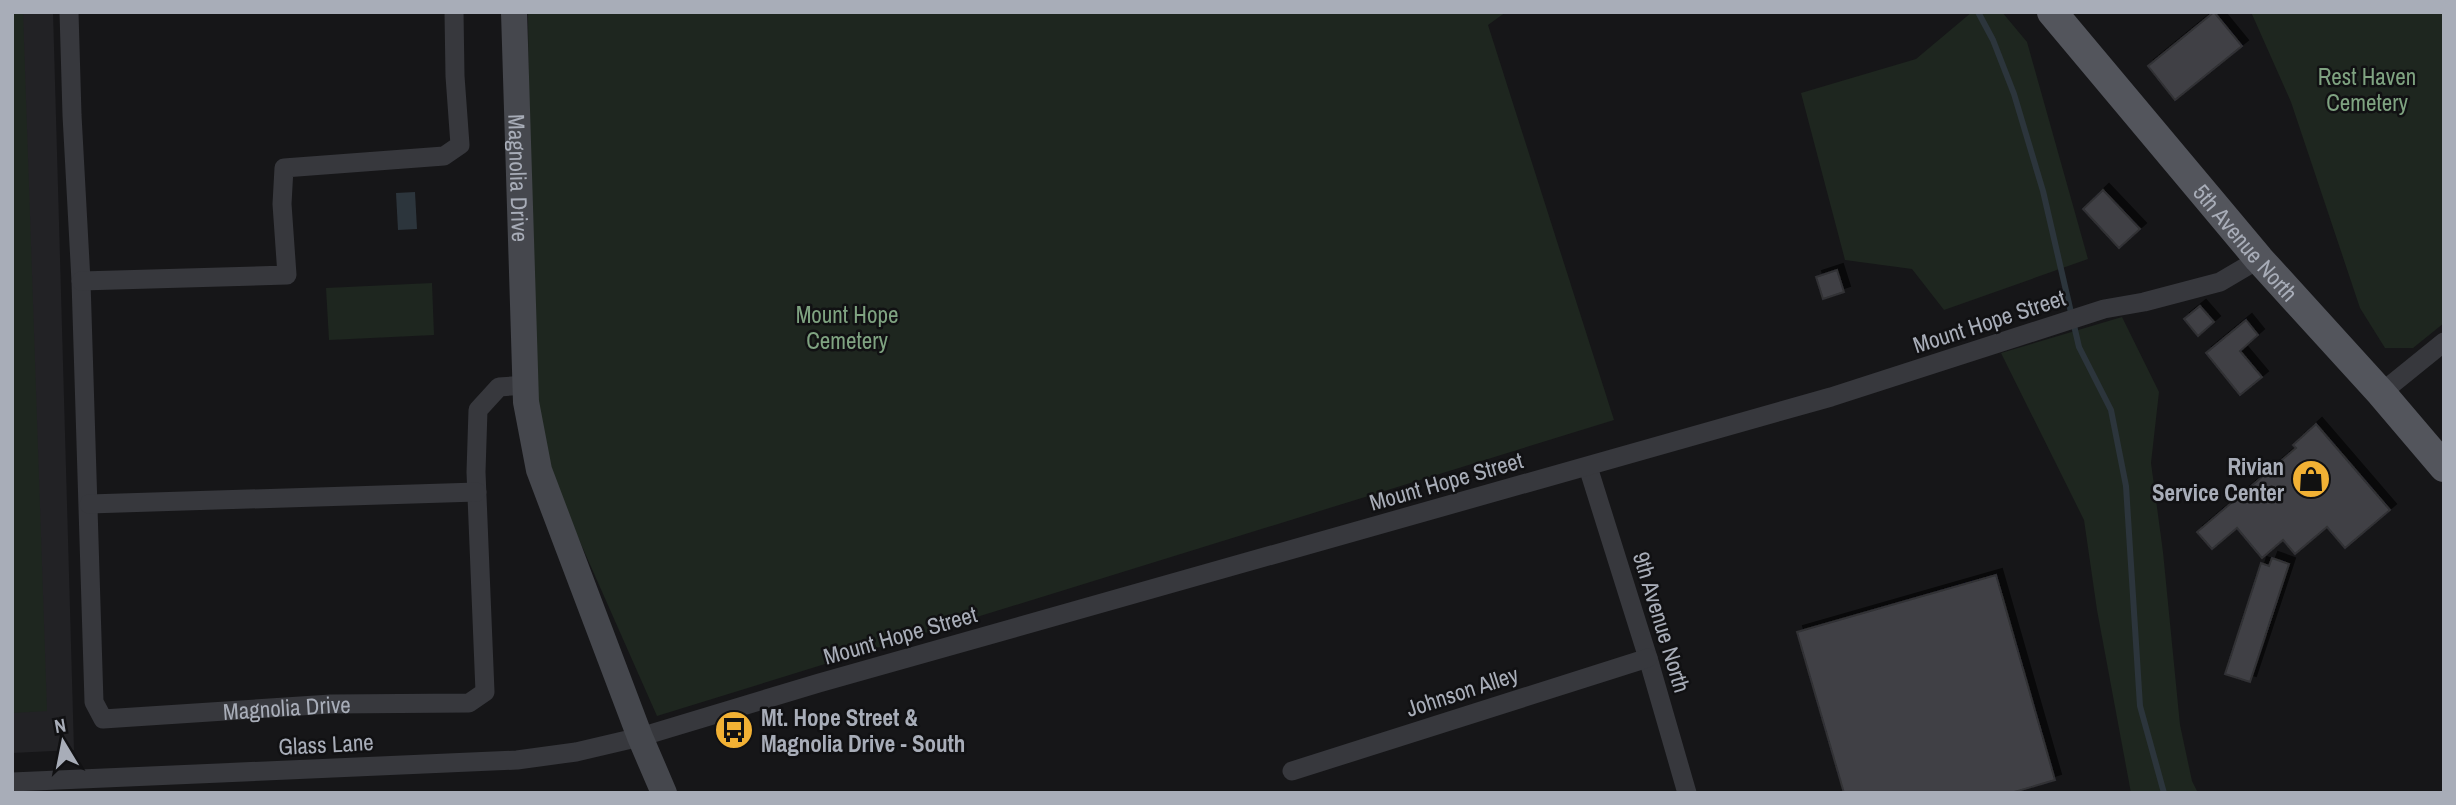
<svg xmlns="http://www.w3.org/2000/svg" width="2456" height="805" viewBox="0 0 2456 805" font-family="'Archivo Narrow',sans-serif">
  <defs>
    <filter id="shadow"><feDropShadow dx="6" dy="-6" stdDeviation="0" flood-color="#0009"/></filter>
  </defs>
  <rect width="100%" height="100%" fill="#161618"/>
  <polygon fill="#222225" points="12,12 53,12 74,750 12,753"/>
  <g fill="#1e261f">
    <polygon points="12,12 23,12 47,711 12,713"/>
    <polygon points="528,12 1506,12 1488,25 1614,420 657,716 531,431"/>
    <polygon points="1972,12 2002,12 2027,42 2088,259 1944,310 1912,269 1845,260 1801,93 1916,59"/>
    <polygon points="2251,12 2444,12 2444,323 2413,348 2385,348 2360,308 2291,102"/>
    <polygon points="432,283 434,335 329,340 326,288"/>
    <polygon points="2122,317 2159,392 2151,463 2163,552 2180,725 2192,781 2198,793 2131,793 2097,610 2084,520 2001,353"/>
  </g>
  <polygon fill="#2c353c" points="415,192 417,229 398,230 396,193"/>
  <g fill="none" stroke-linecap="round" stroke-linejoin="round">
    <polyline stroke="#2c353c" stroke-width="6" points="1978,12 1993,40 2014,94 2043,191 2079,347 2111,410 2126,486 2140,706 2164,793"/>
  </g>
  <g fill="#404145" stroke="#303034" stroke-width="2" filter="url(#shadow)">
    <polygon points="2214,12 2242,46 2175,100 2148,66"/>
    <polygon points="2103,190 2140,229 2119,248 2083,209"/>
    <polygon points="1837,270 1844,292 1823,299 1816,277"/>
    <polygon points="2200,306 2214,322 2198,336 2184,319"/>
    <polygon points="2246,320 2258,335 2240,351 2262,377 2240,395 2206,353"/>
    <polygon points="2316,424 2390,510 2345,548 2327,527 2295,554 2283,540 2262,558 2237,528 2212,549 2197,532 2296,448 2293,445"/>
    <polygon points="2272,558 2289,564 2250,682 2225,674 2261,563 2269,566"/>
    <polygon points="1996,575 2055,780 2011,793 1844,793 1797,632"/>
  </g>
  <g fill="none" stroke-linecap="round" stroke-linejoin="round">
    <g stroke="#37383d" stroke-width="19">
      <path id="s1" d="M69 12 72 115 81 281 94 702 103 719 331 704 469 703 485 692 476 472 478 410 499 387 526 385"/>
      <polyline points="81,281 287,275 282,204 284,168 444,156 460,145 455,76 454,12"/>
      <polyline points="2381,393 2444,342"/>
      <polyline points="1588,467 1648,658 1687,793"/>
      <polyline points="89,504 477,492"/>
      <polyline points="1292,771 1648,658"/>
      <polyline points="12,782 517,760 576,752 640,737 819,683 1831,397 2104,309 2144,302 2220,282 2259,259"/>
    </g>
    <path stroke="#45474d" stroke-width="26" id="s2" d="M514 12 526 402 539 470 640 737 664 793"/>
    <path stroke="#53555c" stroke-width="30" id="s3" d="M2052 12 2259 259 2381 393 2444 467"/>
  </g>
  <defs>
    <symbol id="shop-disc" viewBox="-11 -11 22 22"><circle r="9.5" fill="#f2b134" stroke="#111113"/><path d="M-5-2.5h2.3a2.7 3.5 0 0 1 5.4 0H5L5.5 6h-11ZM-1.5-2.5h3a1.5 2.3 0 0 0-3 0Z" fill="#111"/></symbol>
    <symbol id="bus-disc" viewBox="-11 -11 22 22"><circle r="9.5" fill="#f2b134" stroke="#111113"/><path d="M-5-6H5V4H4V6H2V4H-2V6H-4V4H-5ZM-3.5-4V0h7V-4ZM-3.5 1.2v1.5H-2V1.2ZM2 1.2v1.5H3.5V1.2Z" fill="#111"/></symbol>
  </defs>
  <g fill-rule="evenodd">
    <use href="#shop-disc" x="2289" y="457" width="44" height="44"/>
    <use href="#bus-disc" x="712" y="708" width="44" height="44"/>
  </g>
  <g text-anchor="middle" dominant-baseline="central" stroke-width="5" stroke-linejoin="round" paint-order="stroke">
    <g font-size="23" fill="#7fa381" stroke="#111113">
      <text x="2367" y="76">Rest Haven<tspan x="2367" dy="26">Cemetery</tspan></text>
      <text x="847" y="314">Mount Hope<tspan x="847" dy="26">Cemetery</tspan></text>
    </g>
    <g font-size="23" fill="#a8adb8" stroke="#111113">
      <text stroke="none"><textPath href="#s2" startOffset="166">Magnolia Drive</textPath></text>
      <text stroke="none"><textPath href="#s3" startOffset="301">5th Avenue North</textPath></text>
      <text transform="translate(1989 321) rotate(-18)">Mount Hope Street</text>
      <text transform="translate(1446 481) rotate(-16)">Mount Hope Street</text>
      <text transform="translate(1662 622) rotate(73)">9th Avenue North</text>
      <text transform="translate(900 635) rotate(-16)">Mount Hope Street</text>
      <text transform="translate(1462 691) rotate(-18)">Johnson Alley</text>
      <text stroke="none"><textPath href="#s1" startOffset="894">Magnolia Drive</textPath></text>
      <text transform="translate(326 744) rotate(-3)">Glass Lane</text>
    </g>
    <g font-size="23" font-weight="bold" fill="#a8adb8" stroke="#111113" text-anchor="end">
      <text x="2284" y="466">Rivian<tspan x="2284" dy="26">Service Center</tspan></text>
      <text x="761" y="717" text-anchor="start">Mt. Hope Street &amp;<tspan x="761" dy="26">Magnolia Drive - South</tspan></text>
    </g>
  </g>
  <rect width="2456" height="805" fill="none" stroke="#a8adb8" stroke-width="28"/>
  <g transform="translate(63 742) rotate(350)" stroke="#111113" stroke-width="5" paint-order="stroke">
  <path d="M0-5L12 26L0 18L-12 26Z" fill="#a8adb8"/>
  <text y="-10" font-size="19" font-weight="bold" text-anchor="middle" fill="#a8adb8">N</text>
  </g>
</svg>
